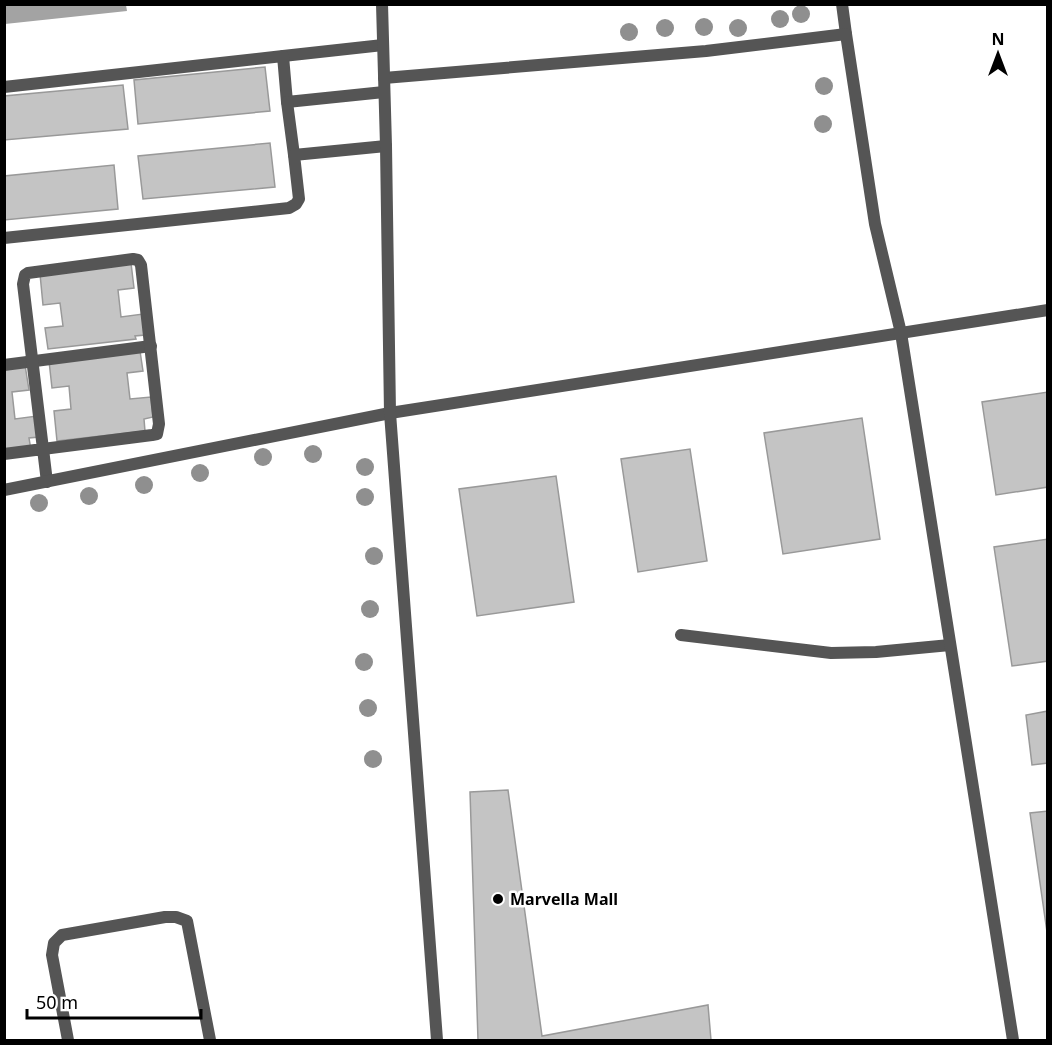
<svg xmlns="http://www.w3.org/2000/svg" width="1052" height="1045" viewBox="0 0 1052 1045" font-family="'Noto Sans',sans-serif">
  <rect width="100%" height="100%" fill="#fff"/>
  <polygon fill="#a3a3a3" points="4,5 126,5 127,11 5,24"/>
  <g fill="#c4c4c4" stroke="#999" stroke-width="1.5">
    <polygon points="265,67 270,111 138,124 134,80"/>
    <polygon points="123,85 128,129 4,140 4,96"/>
    <polygon points="270,143 275,187 143,199 138,156"/>
    <polygon points="114,165 118,209 4,220 4,176"/>
    <polygon points="131,263 134,288 118,290 121,317 143,314 145,335 135,336 136,339 48,349 45,328 63,326 60,303 43,305 40,274"/>
    <polygon points="140,351 143,371 127,373 130,399 151,397 153,417 144,419 145,431 57,441 54,411 71,409 69,386 52,388 49,361"/>
    <polygon points="25,365 29,390 12,392 15,419 37,416 39,437 29,438 31,450 4,453 4,367"/>
    <polygon points="1048,392 1048,487 996,495 982,402"/>
    <polygon points="862,418 880,539 783,554 764,433"/>
    <polygon points="690,449 707,561 638,572 621,459"/>
    <polygon points="556,476 574,602 477,616 459,489"/>
    <polygon points="1048,539 1048,661 1012,666 994,547"/>
    <polygon points="1048,711 1048,763 1032,765 1026,715"/>
    <polygon points="508,790 542,1036 708,1005 711,1040 478,1040 470,792"/>
    <polygon points="1048,811 1048,932 1047,932 1030,813"/>
  </g>
  <g fill="none" stroke-linecap="round" stroke-linejoin="round">
    <g stroke="#555" stroke-width="12">
      <polyline points="842,4 846,34"/>
      <polyline points="384,78 706,51 846,34 875,224 901,333"/>
      <polyline points="681,635 831,653 876,652 950,645"/>
      <polyline points="68,1040 52,955 54,943 62,935 165,917 176,917 187,921 210,1040"/>
    </g>
    <g stroke="#555" stroke-width="12">
      <polyline points="283,56 383,45"/>
      <polyline points="4,87 283,56 287,102 384,92"/>
      <polyline points="287,102 294,155"/>
      <polyline points="4,238 289,208 296,204 299,199 294,155 386,146"/>
      <polyline points="901,333 1013,1040"/>
      <polyline points="4,365 151,346"/>
      <polyline points="4,454 152,435 157,434 159,424 141,265 138,260 133,259 28,273 25,275 23,284 47,482"/>
      <polyline points="4,490 390,413 1048,310"/>
    </g>
    <polyline stroke="#555" stroke-width="12" points="382,4 386,146 390,413 437,1040"/>
  </g>
  <g fill="#8f8f8f">
    <circle cx="801" cy="14" r="9"/>
    <circle cx="780" cy="19" r="9"/>
    <circle cx="704" cy="27" r="9"/>
    <circle cx="665" cy="28" r="9"/>
    <circle cx="738" cy="28" r="9"/>
    <circle cx="629" cy="32" r="9"/>
    <circle cx="824" cy="86" r="9"/>
    <circle cx="823" cy="124" r="9"/>
    <circle cx="313" cy="454" r="9"/>
    <circle cx="263" cy="457" r="9"/>
    <circle cx="365" cy="467" r="9"/>
    <circle cx="200" cy="473" r="9"/>
    <circle cx="144" cy="485" r="9"/>
    <circle cx="89" cy="496" r="9"/>
    <circle cx="365" cy="497" r="9"/>
    <circle cx="39" cy="503" r="9"/>
    <circle cx="374" cy="556" r="9"/>
    <circle cx="370" cy="609" r="9"/>
    <circle cx="364" cy="662" r="9"/>
    <circle cx="368" cy="708" r="9"/>
    <circle cx="373" cy="759" r="9"/>
  </g>
  <circle fill="#000" stroke="#fff" stroke-width="2" cx="498" cy="899" r="6"/>
  <g text-anchor="middle" dominant-baseline="central" stroke-width="5" stroke-linejoin="round" paint-order="stroke">
    <g font-size="16" font-weight="bold" fill="#000" stroke="#fff" text-anchor="start">
      <text x="510" y="899">Marvella Mall</text>
    </g>
  </g>
  <rect width="1052" height="1045" fill="none" stroke="#000000" stroke-width="12"/>
  <g transform="translate(998 54)" stroke="#ffffff" stroke-width="4.5" paint-order="stroke">
  <path d="M0-4.5L10 22L0 15L-10 22Z" fill="#000000"/>
  <text y="-9" font-size="16" font-weight="bold" text-anchor="middle" fill="#000000">N</text>
  </g>
  <path d="M27 1009v9h174v-9" fill="none" stroke="#000000" stroke-width="3"/>
  <text x="36" y="1009" font-size="18" fill="#000000" stroke="#ffffff" stroke-width="4.5" paint-order="stroke">50 m</text>
</svg>
